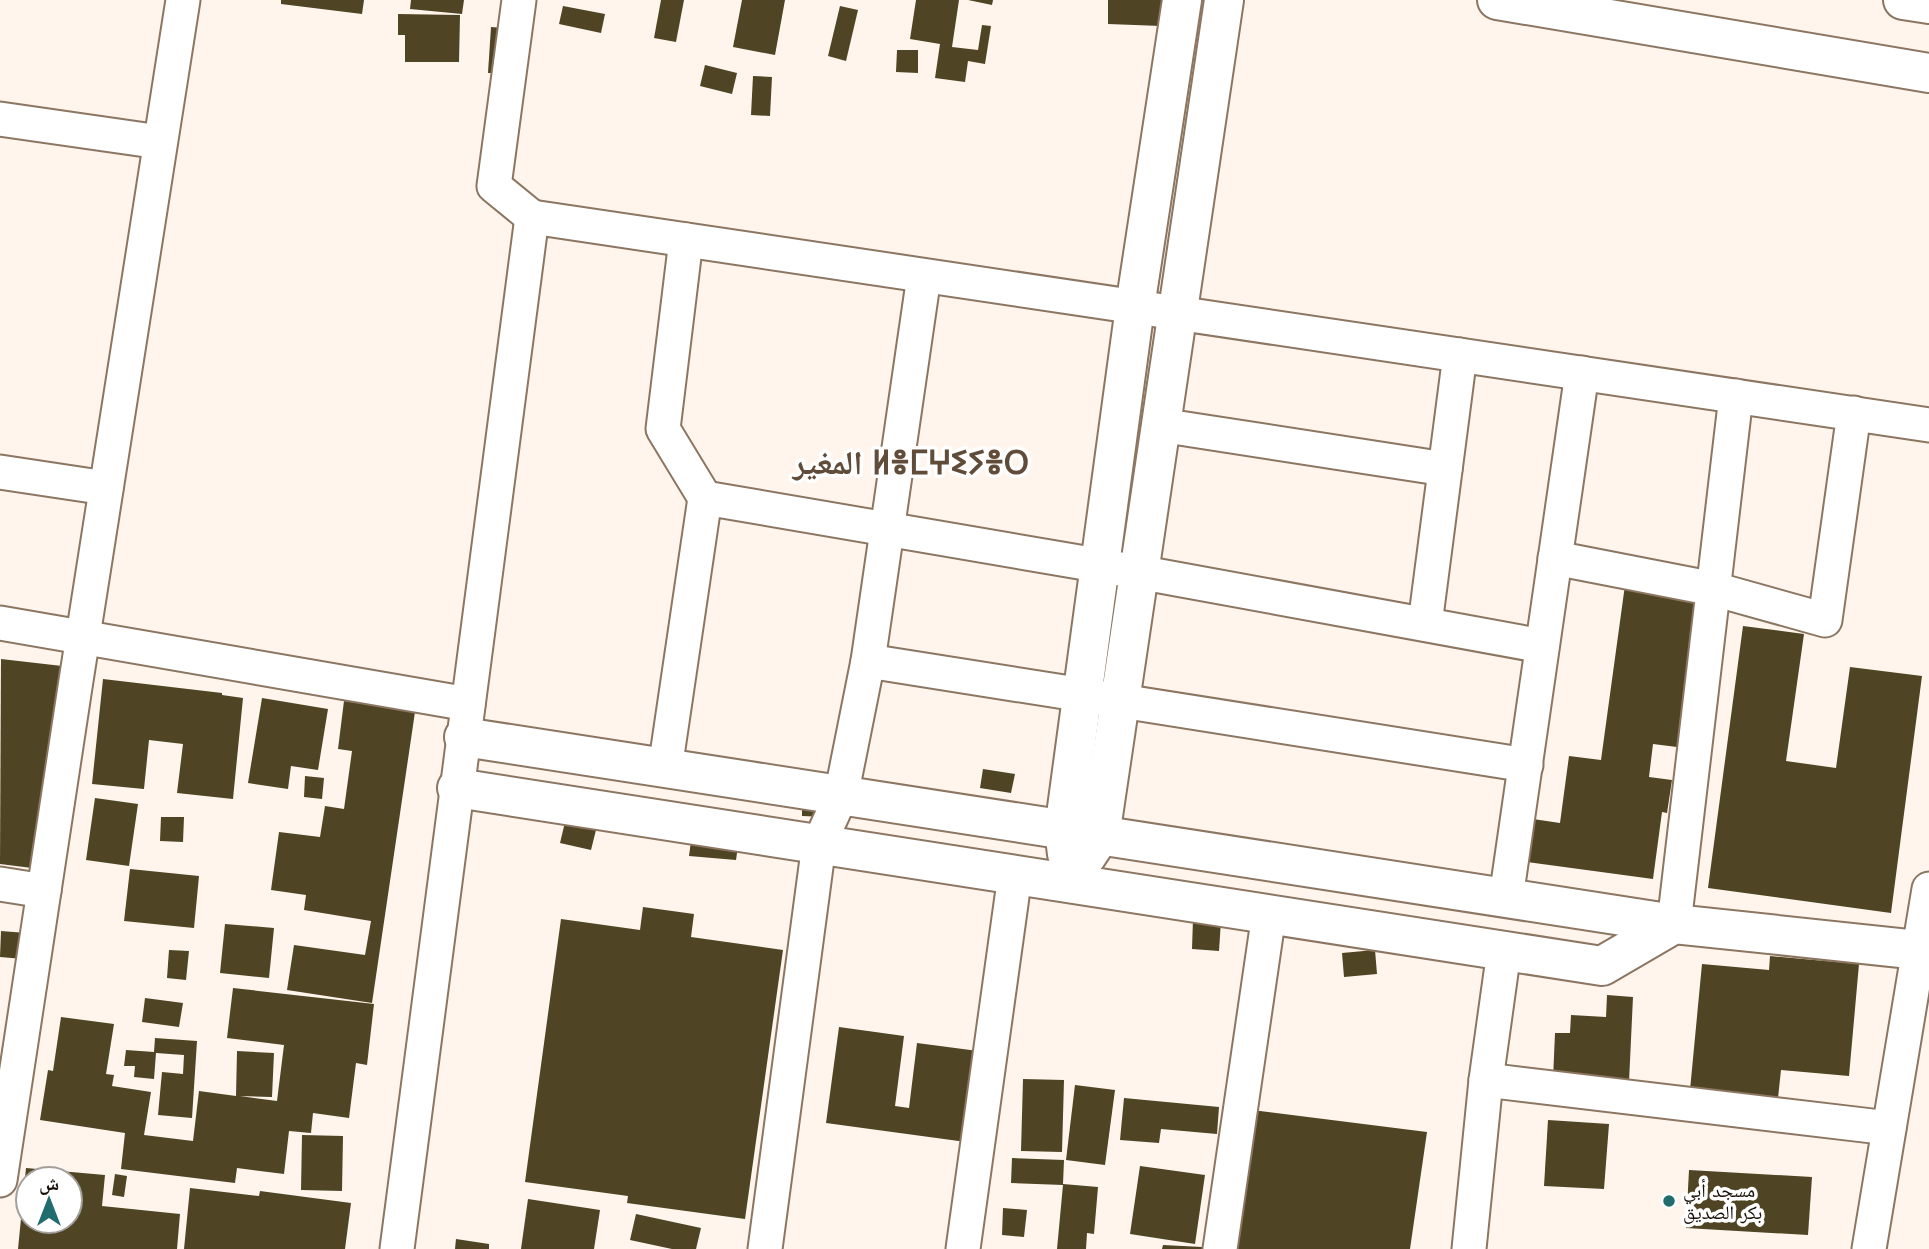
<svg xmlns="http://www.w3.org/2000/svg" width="1929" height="1249" viewBox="0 0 1929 1249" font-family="'Work Sans','Noto Naskh Arabic','Noto Sans Tifinagh',sans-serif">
  <rect width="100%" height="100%" fill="#fff5ec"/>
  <g fill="#4f4423" fill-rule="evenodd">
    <polygon points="281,0 364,0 362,14 281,4"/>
    <polygon points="411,0 464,0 462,14 410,9"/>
    <polygon points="661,0 684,0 676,42 654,38"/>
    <polygon points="742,0 785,0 775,55 733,47"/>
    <polygon points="916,0 959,0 952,47 978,50 982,25 991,26 985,64 968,61 965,82 935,78 940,44 910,39"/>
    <polygon points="968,0 993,0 992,5"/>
    <polygon points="1108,0 1162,0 1161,26 1108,24"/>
    <polygon points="563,6 605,14 601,33 559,24"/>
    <polygon points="840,6 858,10 846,61 828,56"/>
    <polygon points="398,14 460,15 459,62 405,62 405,35 398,35"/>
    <polygon points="491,27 518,29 515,74 488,73"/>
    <polygon points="897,50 918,50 918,73 896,72"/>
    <polygon points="705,65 737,73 732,94 700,86"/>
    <polygon points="753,76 772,77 770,116 751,115"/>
    <polygon points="1625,585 1698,594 1677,747 1653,744 1649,777 1672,780 1667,813 1662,812 1653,879 1527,862 1533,819 1560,823 1569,756 1601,760"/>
    <polygon points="1743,626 1804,634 1786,761 1836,768 1850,667 1922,676 1891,913 1708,888"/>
    <polygon points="1,659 62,666 40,869 0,864"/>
    <polygon points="103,679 222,693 222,695 243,698 233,799 177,793 183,744 149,740 144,789 92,784"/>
    <polygon points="262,698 328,709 318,770 291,766 288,789 248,783"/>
    <polygon points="344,701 415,712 372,1003 287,990 294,945 365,955 371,921 304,910 306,895 271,890 279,832 320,837 325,806 344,809 352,751 338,749"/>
    <polygon points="983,769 1015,774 1011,793 980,788"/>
    <polygon points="305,776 324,778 322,799 304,797"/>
    <polygon points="95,798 138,804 129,866 86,860"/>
    <polygon points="802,802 828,817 802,816"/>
    <polygon points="161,817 184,817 183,842 160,841"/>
    <polygon points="566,818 597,826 591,850 560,843"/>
    <polygon points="691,841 738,846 736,860 689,856"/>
    <polygon points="130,869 199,876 194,928 124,921"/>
    <polygon points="643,907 694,914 691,937 783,950 745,1219 627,1203 628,1196 525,1182 561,919 640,930"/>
    <polygon points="1193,919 1221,921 1219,951 1192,949"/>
    <polygon points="225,924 274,928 269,978 220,973"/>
    <polygon points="1,931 26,933 23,959 0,957"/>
    <polygon points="169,950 189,951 186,980 167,978"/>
    <polygon points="1375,950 1377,974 1344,977 1342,953"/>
    <polygon points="1770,956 1859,964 1849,1076 1781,1070 1778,1098 1690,1090 1702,964 1769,970"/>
    <polygon points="233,988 374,1004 367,1065 356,1063 349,1118 313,1113 311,1133 289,1131 284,1174 237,1168 235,1183 121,1169 125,1133 40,1120 48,1070 53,1071 61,1017 114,1024 106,1074 114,1075 112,1086 151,1092 144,1135 193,1141 199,1091 236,1096 237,1051 274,1053 272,1097 240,1096 277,1101 284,1045 227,1038"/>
    <polygon points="1607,995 1633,997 1629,1082 1553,1079 1555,1033 1570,1033 1571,1015 1606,1017"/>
    <polygon points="145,998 183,1003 179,1027 142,1022"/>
    <polygon points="839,1027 904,1036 895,1106 909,1108 917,1043 978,1051 966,1142 826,1123"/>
    <polygon points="155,1038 197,1041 192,1118 158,1115 162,1072 183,1074 184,1055 156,1053 154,1079 134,1077 135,1066 124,1066 126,1050 154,1052"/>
    <polygon points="1023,1079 1064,1080 1062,1152 1021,1151"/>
    <polygon points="1075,1085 1115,1090 1105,1165 1066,1160"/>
    <polygon points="1124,1098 1219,1107 1217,1134 1161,1129 1159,1143 1120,1140"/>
    <polygon points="1252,1110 1427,1132 1410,1249 1232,1249"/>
    <polygon points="1548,1120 1609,1124 1604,1189 1544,1186"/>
    <polygon points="302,1135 343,1136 342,1191 301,1190"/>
    <polygon points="1012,1158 1064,1160 1063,1184 1098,1187 1094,1234 1087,1233 1086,1249 1057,1249 1063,1185 1011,1183"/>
    <polygon points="1140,1166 1205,1175 1195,1244 1130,1234"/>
    <path d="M26 1168 105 1175 102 1206 180 1214 177 1249H18ZM28 1179H70V1221H28Z"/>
    <polygon points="1689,1170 1812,1177 1808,1235 1686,1228"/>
    <polygon points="115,1174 127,1176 124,1197 112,1195"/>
    <polygon points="190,1188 259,1196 260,1191 351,1203 345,1249 184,1249"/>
    <polygon points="528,1199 600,1210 594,1249 521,1249"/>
    <polygon points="1003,1208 1027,1210 1024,1237 1002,1235"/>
    <polygon points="636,1214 701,1228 696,1249 672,1249 630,1240"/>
    <polygon points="456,1239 489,1244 489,1249 455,1249"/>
    <polygon points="1163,1245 1202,1247 1202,1249 1162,1249"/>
  </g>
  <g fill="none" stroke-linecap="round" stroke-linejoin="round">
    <defs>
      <g id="minor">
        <polyline points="519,0 494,186 532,217"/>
        <polyline points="0,119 160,142"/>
        <polyline points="686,240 663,429 705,498"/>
        <polyline points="1160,425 1445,469"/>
        <polyline points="0,472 106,488"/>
        <polyline points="1555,558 1714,589 1825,620 1854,413"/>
        <polyline points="0,623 468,704"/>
        <polyline points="1425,624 1460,355"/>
        <polyline points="868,661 1526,765"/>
        <polyline points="665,769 705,498 1138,572 1542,646"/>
        <polyline points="0,884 44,891"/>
        <polyline points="1506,898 1582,373"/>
        <polyline points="1674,924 1736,396"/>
        <polyline points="1486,1080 1889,1128"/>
        <polyline points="0,1180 75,687 183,0"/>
        <polyline points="397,1249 532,217 1929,425"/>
        <polyline points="765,1249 819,844 841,796 868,661 924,276"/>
        <polyline points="963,1249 1015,875"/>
        <polyline points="1220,1249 1269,914"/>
        <polyline points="1469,1249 1486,1080 1504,951"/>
        <polyline points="1869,1249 1929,889"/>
      </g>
      <g id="tertiary">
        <polyline points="1497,0 1929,73"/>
        <polyline points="1903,0 1929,4"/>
        <polyline points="457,788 1602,966 1674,924 464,737"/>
        <polyline points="1067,854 1064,830 1135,307 1182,0"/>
        <polyline points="1086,857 1100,836 1224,0"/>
        <polyline points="1674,924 1929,951"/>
      </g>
    </defs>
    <use href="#minor" stroke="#8c7662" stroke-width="37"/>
    <use href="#tertiary" stroke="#8c7662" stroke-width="42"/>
    <use href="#minor" stroke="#fff" stroke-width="33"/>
    <use href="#tertiary" stroke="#fff" stroke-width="38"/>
  </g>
  <circle fill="#216d6e" stroke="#fff" stroke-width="2.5" cx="1669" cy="1201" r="7"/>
  <g text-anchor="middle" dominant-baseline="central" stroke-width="7" stroke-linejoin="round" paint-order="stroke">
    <g font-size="19" fill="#181008" stroke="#fff" text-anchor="start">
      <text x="1683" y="1190">مسجد أبي<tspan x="1683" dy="22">بكر الصديق</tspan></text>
    </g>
    <g font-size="33" font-weight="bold" fill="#604c39" stroke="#fff">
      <text x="911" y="462">المغير ⵍⴻⵎⵖⵉⵢⴻⵔ</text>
    </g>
  </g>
  <g transform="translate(49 1200)"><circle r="33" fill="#ffffff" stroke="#a39f9c" stroke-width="2"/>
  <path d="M0-5L12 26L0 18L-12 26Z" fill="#216d6e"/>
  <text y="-10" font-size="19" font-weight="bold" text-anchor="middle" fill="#181008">ش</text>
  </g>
</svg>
